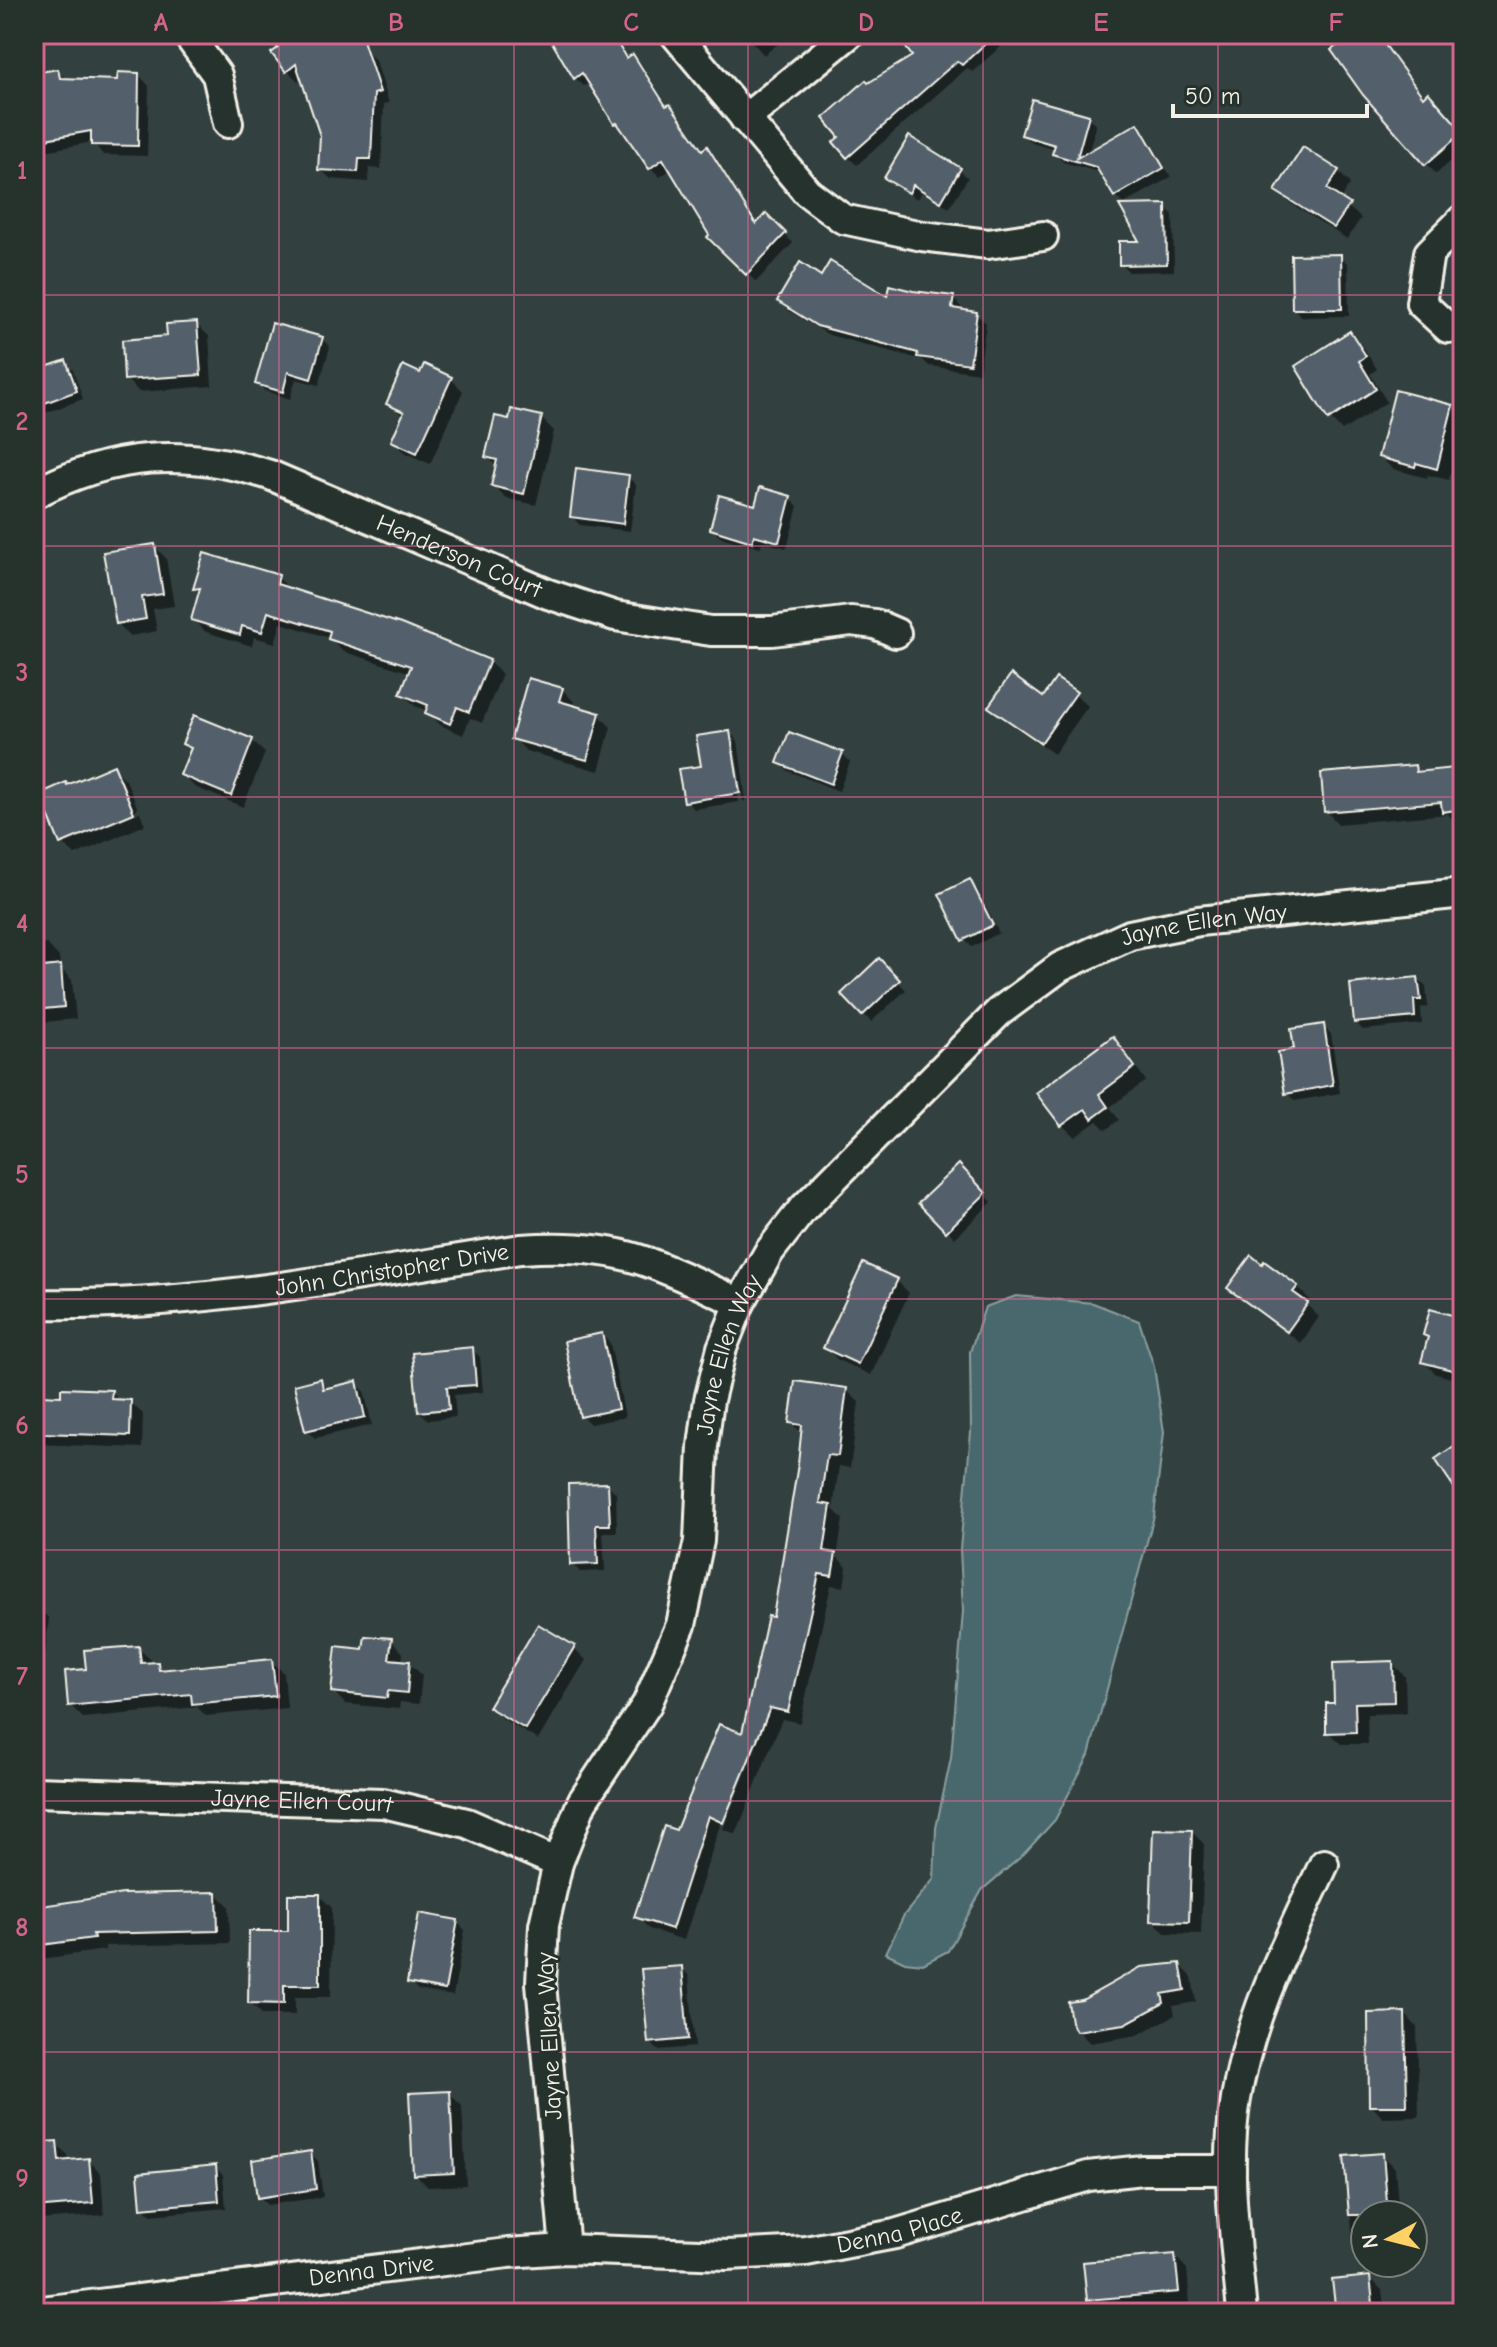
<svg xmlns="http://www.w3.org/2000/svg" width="1497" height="2347" viewBox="0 0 1497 2347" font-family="'Comic Neue',sans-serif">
  <rect width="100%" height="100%" fill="#334040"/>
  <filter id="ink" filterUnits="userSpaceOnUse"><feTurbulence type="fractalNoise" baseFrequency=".0125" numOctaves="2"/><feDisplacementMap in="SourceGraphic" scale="16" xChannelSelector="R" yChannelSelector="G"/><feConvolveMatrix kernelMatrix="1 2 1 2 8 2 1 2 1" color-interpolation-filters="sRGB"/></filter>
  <g filter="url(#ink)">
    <polygon fill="#48686e" stroke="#8d9f9f" stroke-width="2" points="1016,1296 1093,1303 1139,1321 1154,1367 1164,1432 1154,1516 1089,1755 1055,1820 1022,1856 982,1890 948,1951 923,1964 905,1962 886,1953 904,1915 934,1879 936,1828 951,1758 963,1611 960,1549 971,1432 970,1352 985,1307"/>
    <g fill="#0007">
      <polygon points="265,34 339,34 365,50 376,61 389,103 384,104 381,169 369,168 368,182 331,179 320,169 322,135 303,77 298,81 288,71 274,53 282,48"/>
      <polygon points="536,34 613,34 629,59 633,56 642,65 668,107 670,106 679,115 704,151 707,149 716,158 758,225 766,216 793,243 756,282 710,237 671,169 660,177 651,168 626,132 616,123 590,83 584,86 575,78 551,36 544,42"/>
      <polygon points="745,34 790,34 764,55"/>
      <polygon points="927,34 1015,34 972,72 967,68 857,165 848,157 842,137 868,86 914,57"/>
      <polygon points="1293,34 1378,34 1424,98 1438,105 1463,133 1463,151 1436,174 1365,94 1322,34 1302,43"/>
      <polygon points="57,71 67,80 119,82 139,75 149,86 147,156 103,155 93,142 34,153 34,75"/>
      <polygon points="1088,117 1096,125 1088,154 1137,125 1145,133 1171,177 1124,204 1116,196 1102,173 1063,162 1055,154 1056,150 1032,143 1024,135"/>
      <polygon points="960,170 968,178 949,208 922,192 917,199 894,185 886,177"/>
      <polygon points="1338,171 1350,184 1340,200 1361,218 1347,239 1290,203 1277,190"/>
      <polygon points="1165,207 1173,215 1174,271 1129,272 1121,264 1143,243"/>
      <polygon points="1340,256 1348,264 1349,316 1302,317 1294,309"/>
      <polygon points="822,278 888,299 953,298 962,308 962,312 976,314 986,323 979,373 929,366 923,360 829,335 789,311 779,301"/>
      <polygon points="196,324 209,336 212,386 139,392 126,379 169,338"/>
      <polygon points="1350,334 1362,346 1377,369 1370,374 1387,402 1342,431 1330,418"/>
      <polygon points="322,339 330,347 319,385 296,379 290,399 265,391 257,383"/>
      <polygon points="65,362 73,370 83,399 34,417 34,373"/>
      <polygon points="421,376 451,379 463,391 430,464 406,453 393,441 404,417 389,403"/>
      <polygon points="1452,407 1463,418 1463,425 1449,480 1428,475 1427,478 1393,469 1380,457"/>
      <polygon points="541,418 554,431 536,505 505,498 493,485 497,467 487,457"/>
      <polygon points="628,477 636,485 630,531 580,525 572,517"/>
      <polygon points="790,498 798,506 787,548 762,542 760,548 720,537 712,529 757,508"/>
      <polygon points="154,546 166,558 174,606 153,609 157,631 130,636 118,624"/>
      <polygon points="205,556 278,577 291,591 489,662 502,674 482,723 470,718 463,735 440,725 428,711 415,706 403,694 411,673 342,651 330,638 281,623 275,643 254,637 252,646 206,632 193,620 201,594 196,589"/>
      <polygon points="562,689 574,702 573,707 599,715 611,727 599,771 526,751 514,738"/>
      <polygon points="1075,694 1088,706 1054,754 1003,719 991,706"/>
      <polygon points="195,717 252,741 265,753 243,807 195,787 182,775 192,751 184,744"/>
      <polygon points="730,733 738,741 746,801 743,801 734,739 729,739 739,802 694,809 686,801 703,767"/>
      <polygon points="791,734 842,754 850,762 839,791 788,771 780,763"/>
      <polygon points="113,767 126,780 138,809 65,840 65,844 140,812 145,825 75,855 62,843 67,787"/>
      <polygon points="1415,767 1421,774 1463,769 1463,823 1456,823 1448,814 1338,824 1326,811"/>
      <polygon points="969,881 977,889 999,933 972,947 964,939"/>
      <polygon points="47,944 59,957 60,968 72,980 76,1019 34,1023 34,946"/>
      <polygon points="879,961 906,990 871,1022 844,994"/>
      <polygon points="1418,979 1426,987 1428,1007 1421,1008 1422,1024 1363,1030 1355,1022"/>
      <polygon points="1323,1026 1331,1034 1340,1093 1295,1101 1287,1093 1297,1051"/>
      <polygon points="1113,1039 1125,1051 1146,1081 1110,1107 1119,1120 1106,1130 1097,1121 1075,1137 1062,1125"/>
      <polygon points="959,1167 992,1202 955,1238 921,1203"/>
      <polygon points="896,1280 909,1293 871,1375 838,1360 826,1348"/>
      <polygon points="1297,1287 1309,1299 1306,1304 1319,1317 1301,1343 1242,1300 1230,1288"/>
      <polygon points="1463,1320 1463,1381 1436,1374 1423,1361 1430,1339 1425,1335"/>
      <polygon points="602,1335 610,1343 625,1417 590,1424 582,1416"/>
      <polygon points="472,1349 480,1357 483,1392 454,1395 456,1417 428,1420 420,1412"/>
      <polygon points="320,1381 329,1389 356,1383 364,1391 372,1425 315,1438 307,1430"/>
      <polygon points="846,1390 859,1402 850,1468 839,1466 833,1509 843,1519 837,1557 847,1567 844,1587 831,1585 800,1723 782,1719 736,1834 723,1829 757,1744 753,1744 718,1831 684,1940 649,1929 637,1916 677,1832 743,1736 774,1619 803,1434 791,1423"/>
      <polygon points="111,1392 120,1401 130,1402 143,1414 142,1448 34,1444 34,1402"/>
      <polygon points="608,1485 616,1493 617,1532 603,1532 605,1571 580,1572 572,1564"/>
      <polygon points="34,1606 49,1618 45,1654 34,1652"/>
      <polygon points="391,1640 403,1653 402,1662 409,1663 422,1675 419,1704 400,1702 399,1709 345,1704 333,1691 365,1651"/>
      <polygon points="138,1648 151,1660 151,1665 157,1664 164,1671 271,1661 284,1673 287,1708 206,1716 197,1707 83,1718 70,1705 88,1670"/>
      <polygon points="574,1648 586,1660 538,1740 503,1719 491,1706"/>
      <polygon points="1392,1663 1405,1676 1406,1713 1367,1714 1368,1744 1341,1744 1328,1732 1336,1705"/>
      <polygon points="1192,1832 1204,1844 1201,1934 1165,1933 1153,1921"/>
      <polygon points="217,1894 229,1906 230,1943 105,1946 105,1950 34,1960 34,1909"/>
      <polygon points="320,1896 332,1908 331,1997 295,1997 295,2015 263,2015 250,2002 290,1933"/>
      <polygon points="457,1922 465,1930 453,1996 418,1990 410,1982"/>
      <polygon points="1180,1965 1192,1977 1196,2002 1173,2006 1175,2015 1138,2035 1090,2043 1077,2030 1083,2002"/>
      <polygon points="681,1968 689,1976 695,2047 658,2050 650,2042"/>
      <polygon points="1405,2014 1417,2027 1419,2117 1383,2118 1371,2105"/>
      <polygon points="449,2093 462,2106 466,2185 428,2187 415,2174"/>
      <polygon points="56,2143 68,2156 69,2162 88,2160 101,2173 104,2215 40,2220 34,2214 34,2167"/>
      <polygon points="310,2153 318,2161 323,2197 267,2205 259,2197"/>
      <polygon points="1383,2155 1395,2168 1399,2215 1365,2215 1365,2256 1353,2244 1346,2158"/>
      <polygon points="215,2167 223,2175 226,2208 151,2215 143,2207"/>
      <polygon points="1175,2256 1187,2269 1190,2304 1101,2312 1088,2299"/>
      <polygon points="1370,2278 1382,2290 1385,2313 1338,2313"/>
    </g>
    <g fill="#52606c" stroke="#f4f1e8" stroke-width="2">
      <polygon points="268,34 361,34 380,92 374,94 371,159 359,159 358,172 318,170 320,136 296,64 286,72 271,53 278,48"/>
      <polygon points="547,34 612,34 626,58 633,54 666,106 670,104 702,150 707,146 756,224 766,213 786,233 746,275 707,237 709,235 663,159 649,169 617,123 614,124 582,73 574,79"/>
      <polygon points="923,34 996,34 962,65 957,61 847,158 833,142 839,137 823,118 866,80 868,83 912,56 904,45"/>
      <polygon points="1353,34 1377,34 1423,97 1428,92 1463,132 1425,165 1363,95 1331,50"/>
      <polygon points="58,69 60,78 117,80 118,72 139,73 138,146 91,145 91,131 34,141 34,73"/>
      <polygon points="1032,99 1089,115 1077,158 1138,123 1164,168 1114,197 1096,167 1052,154 1055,145 1021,135"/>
      <polygon points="909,136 961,168 941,202 913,185 909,193 884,178"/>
      <polygon points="1303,147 1339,170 1327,189 1350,204 1334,228 1275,191"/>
      <polygon points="1166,204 1167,264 1119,265 1119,241 1139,241 1119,205"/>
      <polygon points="1341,254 1342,309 1292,309 1291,255"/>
      <polygon points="830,261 887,296 889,285 913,291 954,296 952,308 977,312 970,364 917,357 918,353 817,326 777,301 800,262 821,276"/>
      <polygon points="197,322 201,375 124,380 122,340 167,336 166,324"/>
      <polygon points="272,323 323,337 311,379 288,372 283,392 255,384"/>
      <polygon points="1350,331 1366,356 1359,361 1376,389 1328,420 1295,366"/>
      <polygon points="66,360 77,391 34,407 34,371"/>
      <polygon points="424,364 452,377 417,453 391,441 404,412 386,404 403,365 420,373"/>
      <polygon points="1395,390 1453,405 1437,469 1416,463 1415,467 1378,457"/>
      <polygon points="511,409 542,416 524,494 491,486 497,460 485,457 495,416 509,419"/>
      <polygon points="576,468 629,475 623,524 570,517"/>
      <polygon points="760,487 791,496 779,542 754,535 752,542 710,529 719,495 755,505"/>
      <polygon points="155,544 163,594 142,597 146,619 116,624 103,552"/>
      <polygon points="204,553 279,575 277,584 401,624 490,660 469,712 457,707 450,724 425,713 428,705 400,694 411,666 328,639 330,631 268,612 262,632 242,626 240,635 191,620 200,588 193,589"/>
      <polygon points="1011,674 1043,697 1056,678 1077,692 1041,743 988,707"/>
      <polygon points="528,678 563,688 559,701 600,713 587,760 511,739"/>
      <polygon points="194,715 253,739 231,796 180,775 191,748 182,744"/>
      <polygon points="730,731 740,793 684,802 678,769 701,766 696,736"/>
      <polygon points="789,732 843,752 831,784 777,763"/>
      <polygon points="114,765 134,813 60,844 39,794 66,782 67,785"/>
      <polygon points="1415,765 1416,772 1463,767 1463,809 1442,812 1441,802 1324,812 1321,773"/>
      <polygon points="970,879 993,925 962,941 939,894"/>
      <polygon points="879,958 900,980 862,1016 841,994"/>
      <polygon points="61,965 64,1007 34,1010 34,968"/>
      <polygon points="1418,977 1421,1000 1414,1000 1415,1017 1354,1023 1350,984"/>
      <polygon points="1324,1024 1333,1085 1285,1094 1278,1052 1294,1049 1291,1029"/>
      <polygon points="1113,1036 1135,1067 1099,1094 1108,1107 1092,1119 1085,1109 1061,1126 1036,1093"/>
      <polygon points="959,1164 986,1193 946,1232 918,1203"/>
      <polygon points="1251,1255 1262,1264 1264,1261 1298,1286 1293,1292 1308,1303 1287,1332 1227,1288"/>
      <polygon points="863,1263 898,1279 858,1364 823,1348"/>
      <polygon points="1430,1309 1463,1318 1463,1373 1421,1362 1428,1337 1423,1335"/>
      <polygon points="602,1333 618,1409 580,1417 564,1341"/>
      <polygon points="473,1347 476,1385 447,1387 449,1409 418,1412 412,1353"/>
      <polygon points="321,1378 323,1389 357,1381 365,1417 305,1431 294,1385"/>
      <polygon points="795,1381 847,1388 838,1456 827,1455 820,1503 831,1505 824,1551 836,1553 832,1576 819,1574 788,1712 770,1708 723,1823 708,1816 672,1929 634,1917 664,1826 676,1830 719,1724 742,1733 768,1616 773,1617 798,1464 802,1425 789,1423"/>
      <polygon points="61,1388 112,1390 111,1399 131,1400 130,1436 41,1433 42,1395 61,1396"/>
      <polygon points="1463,1440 1463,1501 1435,1459"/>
      <polygon points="608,1483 610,1525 596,1525 598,1564 570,1565 568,1484"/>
      <polygon points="538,1624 575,1646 525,1729 488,1707"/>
      <polygon points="365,1636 392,1638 389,1659 410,1661 407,1693 388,1691 387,1698 331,1692 336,1646 363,1649"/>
      <polygon points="139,1646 141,1663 158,1662 159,1670 272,1659 276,1696 192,1704 191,1694 68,1706 65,1671 86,1669 84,1650"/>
      <polygon points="1393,1661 1394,1702 1355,1703 1356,1732 1326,1733 1326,1703 1334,1703 1333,1663"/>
      <polygon points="1153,1829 1192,1830 1189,1922 1150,1921"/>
      <polygon points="217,1892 218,1931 93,1934 94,1938 34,1946 34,1907 123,1894"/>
      <polygon points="288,1894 320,1894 320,1985 284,1985 284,2004 248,2003 249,1931 288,1931"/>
      <polygon points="419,1913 458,1920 445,1990 407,1983"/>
      <polygon points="1180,1963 1185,1990 1162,1994 1164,2003 1125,2024 1076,2031 1071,2022 1068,2002 1082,2000 1141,1967"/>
      <polygon points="682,1966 688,2039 648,2043 641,1969"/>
      <polygon points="1405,2012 1407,2106 1369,2106 1368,2013"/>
      <polygon points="450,2091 454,2173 413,2175 409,2093"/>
      <polygon points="57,2141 59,2161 89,2158 93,2203 34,2208 34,2143"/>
      <polygon points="311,2151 316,2189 257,2198 252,2160"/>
      <polygon points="1383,2153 1388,2215 1349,2215 1344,2156"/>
      <polygon points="216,2165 219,2201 141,2208 138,2173"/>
      <polygon points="1175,2254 1179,2292 1087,2300 1083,2262"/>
      <polygon points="1370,2276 1374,2313 1336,2313 1332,2280"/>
    </g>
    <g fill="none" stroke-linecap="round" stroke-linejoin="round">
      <defs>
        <g id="street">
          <polyline points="187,34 217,75 228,123"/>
          <polyline points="675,34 807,192 843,219 922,236 988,244 1043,236"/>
          <polyline points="745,119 849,34"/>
          <polyline points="1463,219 1429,253 1421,303 1448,328 1463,326"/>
          <path id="s1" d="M34 494C113 452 185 448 270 475L548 594 615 616 711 631H772L851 621 875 624 896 633"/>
          <path id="s2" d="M34 1304C198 1308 360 1274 521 1249 561 1246 600 1247 638 1259 673 1270 707 1288 740 1303"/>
          <path id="s3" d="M34 1792 383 1803 467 1823 558 1863"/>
          <path id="s4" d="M565 2249 541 1983 544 1925 558 1863 582 1802 647 1704 681 1625 699 1541 703 1446 709 1400 722 1348 740 1303 769 1252 802 1210 999 1012 1060 967 1130 935 1199 921 1463 893"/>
          <path id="s5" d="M34 2312 508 2253 565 2249 727 2255 806 2251 895 2234 1088 2176 1143 2170H1231"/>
          <path d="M1242 2313C1236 2243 1224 2169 1236 2099 1250 2014 1288 1941 1324 1864"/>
        </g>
      </defs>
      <use href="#street" stroke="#f4f1e8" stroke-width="34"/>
      <use href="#street" stroke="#26332d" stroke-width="28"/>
    </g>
  </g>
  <path fill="none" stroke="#d4648c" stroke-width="2" stroke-opacity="0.55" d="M279 34V2313M514 34V2313M748 34V2313M983 34V2313M1218 34V2313M34 295H1463M34 546H1463M34 797H1463M34 1048H1463M34 1299H1463M34 1550H1463M34 1801H1463M34 2052H1463"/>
  <g text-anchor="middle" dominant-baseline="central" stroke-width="6" stroke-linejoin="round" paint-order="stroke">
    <g font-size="24" fill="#f4f1e8" stroke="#26332d">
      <text stroke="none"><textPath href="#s1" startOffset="450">Henderson Court</textPath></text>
      <text stroke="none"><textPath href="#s4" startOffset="1606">Jayne Ellen Way</textPath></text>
      <text stroke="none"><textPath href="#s2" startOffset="360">John Christopher Drive</textPath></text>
      <text stroke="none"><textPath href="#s4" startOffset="934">Jayne Ellen Way</textPath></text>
      <text stroke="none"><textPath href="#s3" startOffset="268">Jayne Ellen Court</textPath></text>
      <text transform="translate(549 2036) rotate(-93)">Jayne Ellen Way</text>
      <text stroke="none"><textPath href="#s5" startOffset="872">Denna Place</textPath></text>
      <text stroke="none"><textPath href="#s5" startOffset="340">Denna Drive</textPath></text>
    </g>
  </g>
  <rect width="1497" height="2347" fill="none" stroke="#26332d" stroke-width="88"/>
  <g transform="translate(1389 2239) rotate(263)"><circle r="38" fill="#26332d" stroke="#787f78" stroke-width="2"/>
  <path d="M0-6L14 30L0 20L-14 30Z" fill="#ffd166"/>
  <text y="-12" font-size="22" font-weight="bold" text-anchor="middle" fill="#f4f1e8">N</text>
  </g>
  <path d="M1173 104v12h194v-12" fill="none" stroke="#f4f1e8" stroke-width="4"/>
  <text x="1185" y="104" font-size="24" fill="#f4f1e8" stroke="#26332d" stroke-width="6" paint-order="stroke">50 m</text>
  <rect x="44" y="44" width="1409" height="2259" fill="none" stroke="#d4648c" stroke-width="3"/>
  <g font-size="26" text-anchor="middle" font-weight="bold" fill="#d4648c">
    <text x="161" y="31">A</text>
    <text x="396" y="31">B</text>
    <text x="631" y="31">C</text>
    <text x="866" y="31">D</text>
    <text x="1101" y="31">E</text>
    <text x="1336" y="31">F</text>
    <text x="22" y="179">1</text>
    <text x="22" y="430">2</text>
    <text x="22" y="681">3</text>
    <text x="22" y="932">4</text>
    <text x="22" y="1183">5</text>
    <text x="22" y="1434">6</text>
    <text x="22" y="1685">7</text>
    <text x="22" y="1936">8</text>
    <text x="22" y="2187">9</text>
  </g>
</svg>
